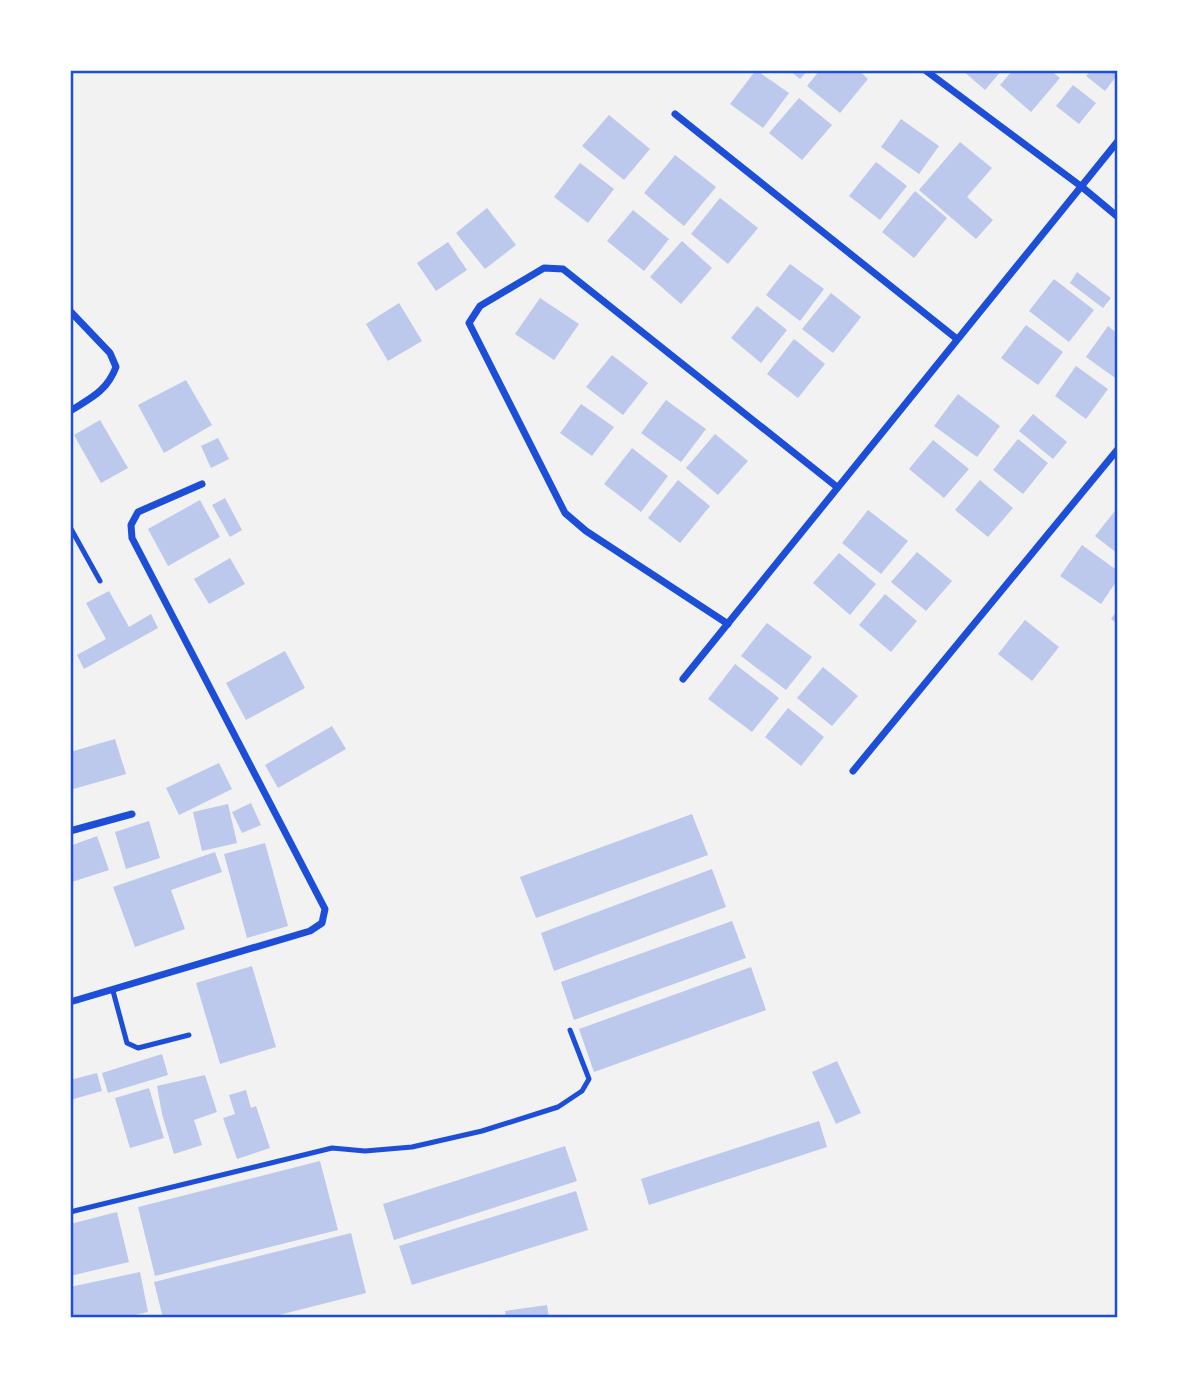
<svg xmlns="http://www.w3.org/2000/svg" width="1188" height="1388" viewBox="0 0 1188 1388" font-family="Arial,sans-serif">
  <rect width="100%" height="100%" fill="#f2f2f2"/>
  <g fill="#bdc9ec">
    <polygon points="756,70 789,93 763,128 730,104"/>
    <polygon points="789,70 808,70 800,79"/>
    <polygon points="820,70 858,70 868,79 840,113 807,86"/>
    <polygon points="962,70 1002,70 985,90"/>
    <polygon points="1013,70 1050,70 1060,78 1031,112 1000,85"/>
    <polygon points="1091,70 1118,70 1118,74 1105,91 1086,76"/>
    <polygon points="1073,85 1096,103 1079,124 1056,106"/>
    <polygon points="799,98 832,125 802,160 769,133"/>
    <polygon points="609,115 650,149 624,180 582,146"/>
    <polygon points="901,119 939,146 919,174 881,147"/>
    <polygon points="960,142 992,168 967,197 993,220 976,239 919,190"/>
    <polygon points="675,155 716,187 684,226 644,193"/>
    <polygon points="876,162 907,186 880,220 849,196"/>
    <polygon points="580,163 614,189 588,223 554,197"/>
    <polygon points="915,191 947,218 914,258 882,232"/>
    <polygon points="720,198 758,228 728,264 691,234"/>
    <polygon points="487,208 516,245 485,269 456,233"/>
    <polygon points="633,210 669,239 644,271 607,241"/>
    <polygon points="682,241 712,268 681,304 650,277"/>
    <polygon points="448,242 467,270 436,291 417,263"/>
    <polygon points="790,264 824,289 800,321 766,295"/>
    <polygon points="1077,272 1111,298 1103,308 1070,283"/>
    <polygon points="1054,279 1094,310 1069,342 1029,311"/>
    <polygon points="831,293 861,317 833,353 802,329"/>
    <polygon points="540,298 579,324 554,360 515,334"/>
    <polygon points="399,303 422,341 388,361 366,324"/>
    <polygon points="757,306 787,330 761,363 731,338"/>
    <polygon points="1026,325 1063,352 1038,385 1001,358"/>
    <polygon points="1108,326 1118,334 1118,380 1086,357"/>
    <polygon points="794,339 825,364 798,398 767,374"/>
    <polygon points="612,355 648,383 623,415 586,387"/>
    <polygon points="1076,366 1108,389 1086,419 1055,396"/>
    <polygon points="186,380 212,425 164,453 138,405"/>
    <polygon points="958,394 1000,426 977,457 934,426"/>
    <polygon points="666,400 706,429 681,462 641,433"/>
    <polygon points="581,404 614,427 592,456 560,433"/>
    <polygon points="1033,414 1067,442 1053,459 1019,431"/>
    <polygon points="100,420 128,468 101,483 74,435"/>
    <polygon points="715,434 748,461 718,495 686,468"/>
    <polygon points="218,438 229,459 211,468 201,446"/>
    <polygon points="1018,439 1048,463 1023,494 993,470"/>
    <polygon points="933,440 969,469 944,498 909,469"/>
    <polygon points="632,448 668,476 641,512 604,484"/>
    <polygon points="678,480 710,506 680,543 648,518"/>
    <polygon points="980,480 1013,508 988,537 955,510"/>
    <polygon points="225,498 242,530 230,537 212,505"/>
    <polygon points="200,500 220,537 168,566 148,529"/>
    <polygon points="1118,507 1118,554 1095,536"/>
    <polygon points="868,510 908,541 881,574 842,543"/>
    <polygon points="1082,545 1118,571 1118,579 1101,604 1060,576"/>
    <polygon points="917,552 952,581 926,611 891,582"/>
    <polygon points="839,553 876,584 850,615 813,583"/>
    <polygon points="230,558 245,584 209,604 194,579"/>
    <polygon points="109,591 129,627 151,614 158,628 84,669 77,655 106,639 86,603"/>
    <polygon points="885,594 917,621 891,652 859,625"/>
    <polygon points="1118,609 1118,624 1111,619"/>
    <polygon points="1025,620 1059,647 1032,681 998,654"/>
    <polygon points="767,623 812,657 786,690 741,656"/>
    <polygon points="285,651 305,688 246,720 226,683"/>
    <polygon points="735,664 779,698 752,732 708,699"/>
    <polygon points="823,667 858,696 832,726 797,698"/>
    <polygon points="788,708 824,737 801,766 765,737"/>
    <polygon points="332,726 346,749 278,788 265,765"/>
    <polygon points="115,739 126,774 70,790 70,752"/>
    <polygon points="219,763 232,789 179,815 166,788"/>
    <polygon points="251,803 261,825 242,833 232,812"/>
    <polygon points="228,804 237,843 202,851 193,812"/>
    <polygon points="692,814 708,855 536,918 520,877"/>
    <polygon points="149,821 160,858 126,869 115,832"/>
    <polygon points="97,836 109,870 72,882 70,875 70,846"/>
    <polygon points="265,843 288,926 247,938 224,854"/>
    <polygon points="215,852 222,872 171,890 185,929 135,947 113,887"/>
    <polygon points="712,869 726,907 554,971 541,933"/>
    <polygon points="732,921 746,958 574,1020 561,982"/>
    <polygon points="252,966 276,1047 220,1064 196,983"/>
    <polygon points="751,967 766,1010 594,1072 579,1029"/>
    <polygon points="162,1054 168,1075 108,1093 102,1073"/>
    <polygon points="837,1061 861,1113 836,1124 812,1072"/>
    <polygon points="97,1073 102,1091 70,1100 70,1080"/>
    <polygon points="205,1075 217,1112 194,1120 202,1145 174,1154 162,1114 157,1086"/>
    <polygon points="149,1088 164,1138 130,1148 115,1098"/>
    <polygon points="246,1090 251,1108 256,1106 270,1148 237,1159 223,1118 235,1114 229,1095"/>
    <polygon points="819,1121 827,1147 649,1205 641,1179"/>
    <polygon points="565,1146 577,1181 394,1240 383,1204"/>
    <polygon points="320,1161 338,1230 155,1276 138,1207"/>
    <polygon points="576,1191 588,1230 412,1285 399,1246"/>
    <polygon points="117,1212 129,1262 70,1276 70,1224"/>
    <polygon points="351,1233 366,1293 267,1318 163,1318 154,1282"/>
    <polygon points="140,1272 148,1312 122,1318 70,1318 70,1287"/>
    <polygon points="547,1305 549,1318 506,1318 505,1311"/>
  </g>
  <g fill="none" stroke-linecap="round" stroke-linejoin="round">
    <g stroke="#1d4ed8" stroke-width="5">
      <polyline points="70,527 100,581"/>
      <polyline points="113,991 127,1043 138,1048 189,1035"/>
      <polyline points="70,1212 332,1148 365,1151 412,1147 482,1131 558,1107 582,1091 589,1079 570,1030"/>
    </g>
    <g stroke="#1d4ed8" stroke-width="7">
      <polyline points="925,70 1082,187 1118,217"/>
      <polyline points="675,114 957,339"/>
      <path d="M70 311 110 353 116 367C107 391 91 398 70 411"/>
      <polyline points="728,624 586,531 565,513 469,323 480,306 544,268 563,269 837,487"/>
      <polyline points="683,679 1118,141"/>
      <polyline points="853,771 1118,449"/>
      <polyline points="70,831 132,814"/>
      <polyline points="70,1002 310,931 322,923 325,909 132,538 131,525 138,512 202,484"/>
    </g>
  </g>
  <rect width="1188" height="1388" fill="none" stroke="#ffffff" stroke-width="144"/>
  <rect x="72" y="72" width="1044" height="1244" fill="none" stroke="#1d4ed8" stroke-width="2.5"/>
</svg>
